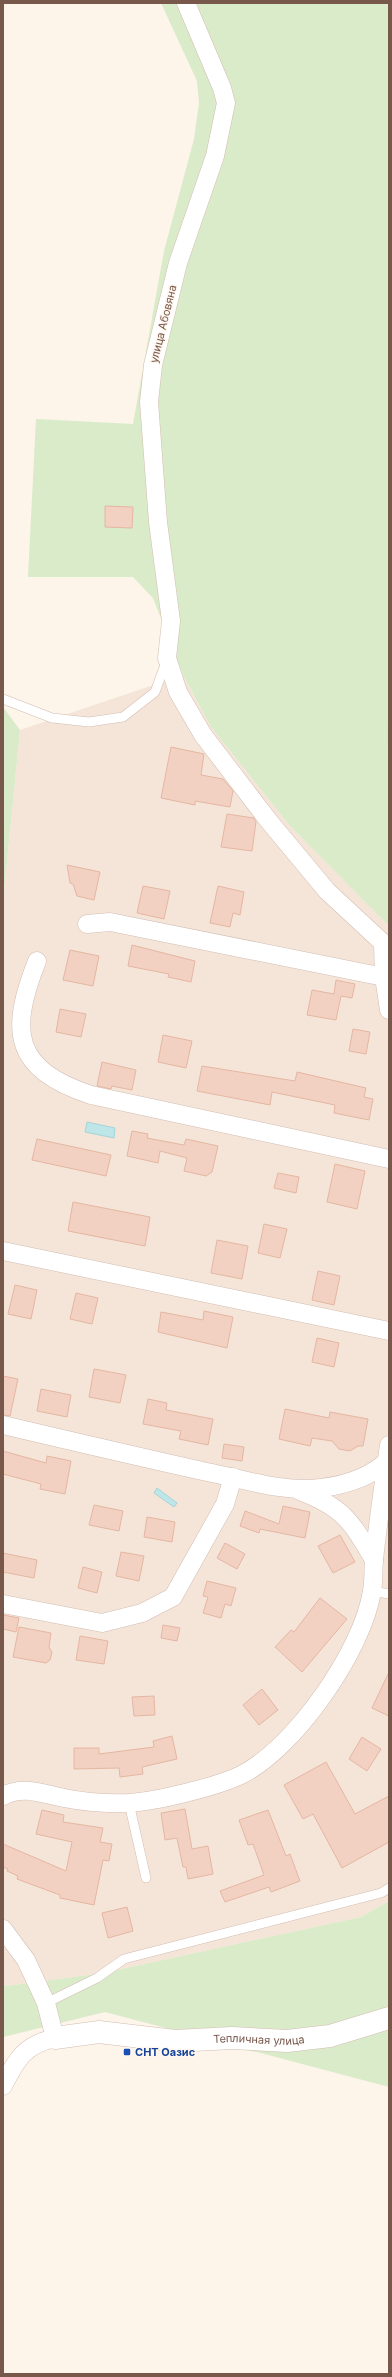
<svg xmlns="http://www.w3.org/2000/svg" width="392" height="2377" viewBox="0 0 392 2377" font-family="Inter,sans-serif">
  <rect width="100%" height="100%" fill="#fdf4ea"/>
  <polygon fill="#f5e5d8" points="183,675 211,727 290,826 389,926 389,1901 361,1917 103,1973 6,1986 3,1984 3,902 20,730"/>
  <g fill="#d9ebc8">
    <polygon points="161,3 389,3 389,926 290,826 211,727 183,675 153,598 133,577 28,577 36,419 133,424 164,251 194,139 199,103 197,81"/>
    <polygon points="3,707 20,730 3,902"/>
    <polygon points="389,1901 389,2087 105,2012 3,2037 3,1984 6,1986 103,1973 361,1917"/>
  </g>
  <g fill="#bee5e7" stroke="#a4d5d9">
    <polygon points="87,1122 115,1128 114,1138 85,1132"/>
    <polygon points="157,1488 177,1503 174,1507 154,1493"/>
  </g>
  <g fill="#f2d1c2" stroke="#e5b6a2">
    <polygon points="105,506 133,507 132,528 105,527"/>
    <polygon points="171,747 204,754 201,775 223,779 233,791 230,807 195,801 195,805 161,798"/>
    <polygon points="227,814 254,818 256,822 252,851 221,847"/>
    <polygon points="67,865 100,872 94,900 77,896 73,884 70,883"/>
    <polygon points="143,886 170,891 164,919 137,913"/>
    <polygon points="218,886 244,892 240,915 233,913 230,927 210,923"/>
    <polygon points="132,945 195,961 191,982 168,977 169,974 128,966"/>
    <polygon points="70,950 99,956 93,986 63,980"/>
    <polygon points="336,980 355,984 352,998 341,996 336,1020 307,1015 312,990 334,994"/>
    <polygon points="60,1009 86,1014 81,1037 56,1032"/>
    <polygon points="353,1029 370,1032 366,1054 349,1051"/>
    <polygon points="163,1035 192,1041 186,1068 158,1062"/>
    <polygon points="102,1062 136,1070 132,1090 112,1086 111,1089 97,1086"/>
    <polygon points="202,1066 295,1081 297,1072 366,1088 364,1097 373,1099 369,1120 334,1113 335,1105 272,1092 270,1105 197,1091"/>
    <polygon points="132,1131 148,1134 147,1138 184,1145 186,1139 218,1146 212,1172 206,1176 184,1171 187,1158 160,1151 158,1163 127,1156"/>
    <polygon points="37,1139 111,1155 106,1176 32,1160"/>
    <polygon points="335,1164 365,1171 357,1209 327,1202"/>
    <polygon points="278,1173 299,1177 296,1193 274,1188"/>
    <polygon points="73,1202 150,1217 145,1246 68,1231"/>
    <polygon points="264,1224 287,1229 280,1258 258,1253"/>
    <polygon points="217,1240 248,1246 242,1279 211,1273"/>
    <polygon points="318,1271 340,1276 334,1305 312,1300"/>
    <polygon points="15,1285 37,1290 31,1319 8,1314"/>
    <polygon points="76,1293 98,1298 92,1324 70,1319"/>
    <polygon points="204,1311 233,1317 227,1348 158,1332 161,1312 203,1320"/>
    <polygon points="317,1338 339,1343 334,1367 312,1362"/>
    <polygon points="94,1369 126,1375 120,1403 89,1397"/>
    <polygon points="3,1376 18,1379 10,1416 3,1415"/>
    <polygon points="41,1389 71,1395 67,1417 37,1411"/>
    <polygon points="148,1399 167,1403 166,1410 213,1419 208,1445 179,1439 181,1431 143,1424"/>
    <polygon points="285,1409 329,1418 330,1412 368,1419 363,1446 358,1446 350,1451 339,1449 332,1441 312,1438 310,1446 279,1439"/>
    <polygon points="224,1444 244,1447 242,1461 222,1458"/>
    <polygon points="3,1451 46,1463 47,1456 71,1461 65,1494 40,1489 41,1484 3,1474"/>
    <polygon points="94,1505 123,1511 119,1531 89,1525"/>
    <polygon points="283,1506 310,1512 305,1538 260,1529 259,1533 240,1526 245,1511 279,1524"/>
    <polygon points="147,1517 175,1522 172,1542 144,1537"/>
    <polygon points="340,1535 355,1562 333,1573 318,1546"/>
    <polygon points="225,1543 245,1554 237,1569 217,1558"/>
    <polygon points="121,1552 144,1556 139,1581 116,1576"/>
    <polygon points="3,1553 37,1560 34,1578 3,1572"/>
    <polygon points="83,1567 102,1572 97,1593 78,1588"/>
    <polygon points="207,1581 236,1588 231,1606 225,1604 221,1618 203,1613 208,1597 203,1596"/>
    <polygon points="320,1598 347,1619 302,1672 275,1647 291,1630 294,1632"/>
    <polygon points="3,1615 19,1618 16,1632 3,1629"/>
    <polygon points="163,1625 180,1628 177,1641 161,1638"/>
    <polygon points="19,1627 51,1633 49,1647 52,1652 50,1660 46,1663 13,1657"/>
    <polygon points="80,1636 108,1641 104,1664 76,1660"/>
    <polygon points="389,1672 389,1716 372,1708"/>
    <polygon points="262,1689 278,1710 259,1725 243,1705"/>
    <polygon points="154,1696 155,1715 134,1716 132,1697"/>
    <polygon points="172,1736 177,1759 142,1767 143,1774 120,1777 119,1768 74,1769 74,1748 99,1748 99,1754 154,1747 153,1741"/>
    <polygon points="362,1737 381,1749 367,1771 349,1759"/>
    <polygon points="326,1762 355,1814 389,1796 389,1842 342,1868 313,1814 303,1819 284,1785"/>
    <polygon points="185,1809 192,1849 208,1846 213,1874 188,1879 186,1867 183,1867 177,1838 165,1840 161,1813"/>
    <polygon points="42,1810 64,1815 63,1822 103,1828 100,1842 112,1844 109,1861 103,1860 94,1905 60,1898 60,1895 17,1879 18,1876 7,1871 8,1869 3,1867 3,1844 66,1871 72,1842 36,1834"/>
    <polygon points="268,1810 286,1856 290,1854 300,1881 271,1892 269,1887 225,1902 220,1891 264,1875 253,1844 248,1845 239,1820"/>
    <polygon points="127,1907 133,1931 108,1938 102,1913"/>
  </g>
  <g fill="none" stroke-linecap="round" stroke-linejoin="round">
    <defs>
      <g id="service">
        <polyline points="3,699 52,718 89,722 123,717 155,692 166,662"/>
        <polyline points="372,1591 389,1594"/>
        <polyline points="129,1803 146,1878"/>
        <polyline points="46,2003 97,1978 124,1959 381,1893 389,1888"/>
      </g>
      <g id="minor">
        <polyline points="186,3 222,88 226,103 215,156 178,263 153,365 149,402 158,522 171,621 167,658 178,692 203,735 268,820 327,891 383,943 384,977 389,1010"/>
        <polyline points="87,924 110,922 384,977"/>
        <path d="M37 961C9 1032 13 1069 91 1095L389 1159"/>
        <polyline points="3,1251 389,1331"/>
        <path d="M3 1425C71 1441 139 1457 207 1472 243 1479 284 1493 321 1488 345 1485 369 1478 387 1461"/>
        <path d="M300 1491C343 1507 352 1522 374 1560"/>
        <polyline points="3,1604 102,1623 142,1613 173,1597 225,1504 233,1477"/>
        <path d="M3 1796C23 1785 43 1794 64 1798 84 1802 108 1804 129 1803 157 1801 216 1787 241 1775 295 1748 363 1650 372 1591 374 1581 373 1570 374 1560 378 1521 384 1483 389 1445"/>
        <path d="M3 1929 26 1960 46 2003 55 2038C24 2045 17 2059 3 2086"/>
      </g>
      <g id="tertiary">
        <path id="s1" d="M55 2038 99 2032 175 2041 232 2038 287 2041 330 2036 389 2018"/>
      </g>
    </defs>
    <use href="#service" stroke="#d2bdb2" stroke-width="10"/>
    <use href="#minor" stroke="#d2bdb2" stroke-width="19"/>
    <use href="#tertiary" stroke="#d2bdb2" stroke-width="23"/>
    <polyline stroke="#d8b4a4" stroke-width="2.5" stroke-dasharray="1 3" stroke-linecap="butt" points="389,726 389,743"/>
    <use href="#service" stroke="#fff" stroke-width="9"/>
    <use href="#minor" stroke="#fff" stroke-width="18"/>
    <use href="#tertiary" stroke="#fff" stroke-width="22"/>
  </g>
  <rect fill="#1a4fb4" stroke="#fff8f1" stroke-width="1.5" x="123" y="2048" width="8" height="8" rx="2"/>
  <g text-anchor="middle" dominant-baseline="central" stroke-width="3" stroke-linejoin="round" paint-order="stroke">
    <g font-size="11" fill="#79584c" stroke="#fff8f1">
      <text transform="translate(163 324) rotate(-76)">улица Абовяна</text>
      <text stroke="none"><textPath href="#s1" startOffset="205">Тепличная улица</textPath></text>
    </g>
    <g font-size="11" font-weight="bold" fill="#164399" stroke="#fff8f1" text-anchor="start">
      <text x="135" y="2052">СНТ Оазис</text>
    </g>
  </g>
  <rect width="392" height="2377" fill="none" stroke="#79584c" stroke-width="8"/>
</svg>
